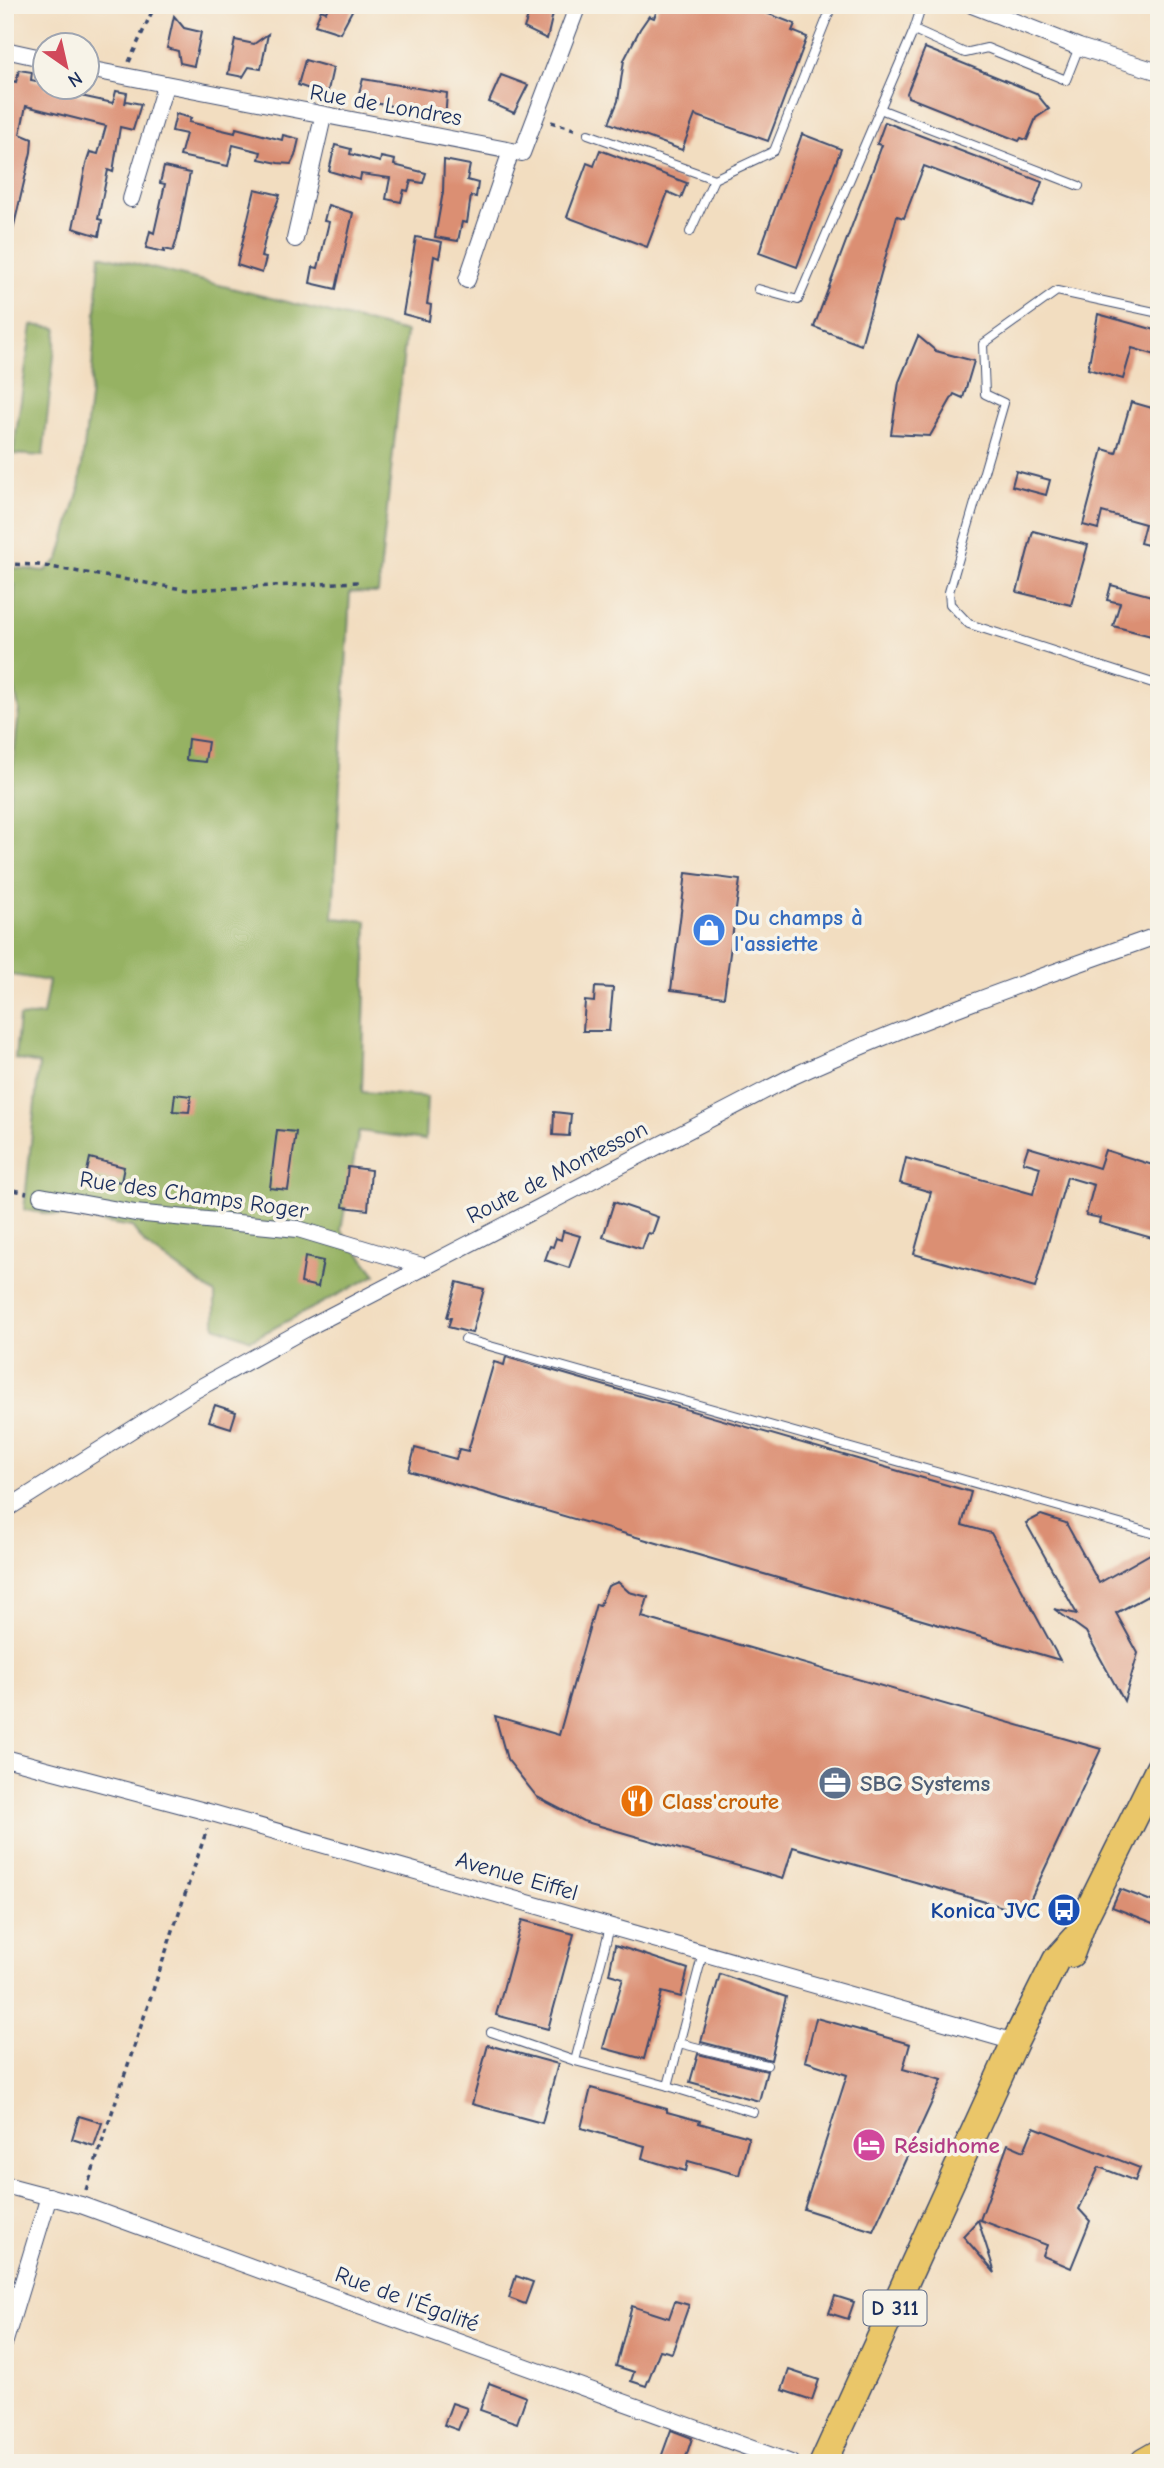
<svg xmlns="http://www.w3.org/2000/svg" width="1164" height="2468" viewBox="0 0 1164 2468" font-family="'Comic Neue',sans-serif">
  <rect width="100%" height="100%" fill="#f7f3e8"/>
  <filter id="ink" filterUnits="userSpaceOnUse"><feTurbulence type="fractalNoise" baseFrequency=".0143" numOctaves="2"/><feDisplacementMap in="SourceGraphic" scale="14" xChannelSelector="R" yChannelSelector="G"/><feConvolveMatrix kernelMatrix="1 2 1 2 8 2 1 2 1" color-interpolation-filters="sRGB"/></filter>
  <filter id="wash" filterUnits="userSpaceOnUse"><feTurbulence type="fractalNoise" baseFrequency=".00686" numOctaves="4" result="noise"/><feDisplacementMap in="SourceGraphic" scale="28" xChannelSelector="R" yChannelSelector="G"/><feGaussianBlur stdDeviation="1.57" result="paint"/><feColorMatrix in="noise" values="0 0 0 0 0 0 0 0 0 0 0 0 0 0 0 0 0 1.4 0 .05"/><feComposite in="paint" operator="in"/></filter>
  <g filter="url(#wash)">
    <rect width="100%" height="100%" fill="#f2ddc0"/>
    <g fill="#96b264" stroke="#587061" stroke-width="2">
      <polygon points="100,255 406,332 378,593 350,592 333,918 367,921 362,1092 427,1097 425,1140 359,1131 341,1230 376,1275 251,1340 215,1326 215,1294 146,1245 132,1227 24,1210 39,1064 15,1059 19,1017 43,1015 49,981 5,974 5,841 19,710 10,666 15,585 5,584 5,567 45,571 59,559 79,489 90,398"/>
      <polygon points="32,325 57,328 43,456 13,454"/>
    </g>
    <g id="blocks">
      <g fill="#db8f73">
        <polygon points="329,5 355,5 340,33 315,25 321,10 326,12"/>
        <polygon points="532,5 555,5 547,39 524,28"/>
        <polygon points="659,5 745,5 795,24 792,31 807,37 768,141 695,115 682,150 609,123 618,101 624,60 640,29 649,16 654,18"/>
        <polygon points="174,16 184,28 201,32 194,66 180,63 178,51 167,48"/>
        <polygon points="268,34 261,69 249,67 243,77 228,74 235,40 254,44"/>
        <polygon points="925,48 1036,93 1049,109 1036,118 1027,140 1021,138 1019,141 908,97 907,93"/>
        <polygon points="305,60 333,68 327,95 298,85"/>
        <polygon points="19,70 32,72 31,80 46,83 46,88 77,90 76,95 113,103 116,91 127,93 125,104 126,101 141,104 133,130 120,127 113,172 108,170 98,219 102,220 99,236 73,228 86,164 90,152 98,154 106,126 26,106 20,134 32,139 31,152 12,234 5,234 8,148 5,137 12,105 7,104 9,97 5,95 8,80 16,82"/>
        <polygon points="501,75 528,85 514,113 489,102"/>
        <polygon points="363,79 447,93 445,120 429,117 430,112 373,103 372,107 356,104"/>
        <polygon points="176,114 191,118 189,122 235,133 236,128 282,140 283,135 299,139 295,156 291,164 278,163 259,159 261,152 233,145 228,166 180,156 186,134 172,131"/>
        <polygon points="885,122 1042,182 1033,207 924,166 904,218 897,216 861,345 814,327 882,145 877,144"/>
        <polygon points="802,134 841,149 797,267 759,253"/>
        <polygon points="335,145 351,149 350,154 380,162 381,157 395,160 394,165 426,173 423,183 411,181 408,191 404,190 401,202 386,199 390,178 361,174 360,180 329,171"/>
        <polygon points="600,150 687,183 681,198 668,192 647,247 567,217 587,163 594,166"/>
        <polygon points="444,160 470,165 467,180 478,183 476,197 471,196 467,223 462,222 458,241 435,237 443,192"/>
        <polygon points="164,167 190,173 177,239 173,251 164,249 164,252 146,248 150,231 154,233 165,184 160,183"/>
        <polygon points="255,189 280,195 267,230 261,257 266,258 262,273 237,265"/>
        <polygon points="328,205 353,213 336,289 310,283 313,267 318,268 324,243 329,222 324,221"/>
        <polygon points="416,237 442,242 439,258 434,256 427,304 431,305 429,321 403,314"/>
        <polygon points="1098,314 1159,331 1159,356 1132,348 1123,379 1088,369"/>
        <polygon points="918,336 936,351 974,361 963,398 954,394 930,436 891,434 899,382"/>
        <polygon points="1131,402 1159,410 1159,548 1140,543 1145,524 1102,512 1098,529 1083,525 1103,449 1116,453"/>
        <polygon points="1016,471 1050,480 1046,495 1012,486"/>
        <polygon points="1033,531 1088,545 1071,605 1017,592"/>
        <polygon points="1111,585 1159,598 1155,637 1113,626 1120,603 1107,600"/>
        <polygon points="188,739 208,742 205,762 186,760"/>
        <polygon points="686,873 740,880 724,997 671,990"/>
        <polygon points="595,987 613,988 609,1031 583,1031 585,1001 594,1002"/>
        <polygon points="175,1094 191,1096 189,1112 173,1111"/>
        <polygon points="554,1112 571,1114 569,1136 553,1135"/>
        <polygon points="277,1130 296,1132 288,1190 270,1188"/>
        <polygon points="1028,1147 1099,1168 1105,1150 1159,1167 1159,1240 1099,1223 1100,1218 1086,1215 1094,1185 1067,1177 1035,1288 914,1254 931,1192 900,1183 906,1158 1033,1194 1040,1167 1023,1162"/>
        <polygon points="90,1158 124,1167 121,1182 86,1176"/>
        <polygon points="348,1167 371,1170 368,1210 343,1207"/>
        <polygon points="614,1202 658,1217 652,1234 648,1233 642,1249 603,1237"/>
        <polygon points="563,1231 580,1236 569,1268 545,1260 550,1246 553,1247 556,1238 561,1240"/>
        <polygon points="305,1257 323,1261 318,1287 301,1283"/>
        <polygon points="457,1282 484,1289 472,1333 448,1327 451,1318 447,1317"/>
        <polygon points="506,1357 971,1492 962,1525 991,1533 1060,1660 409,1471 415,1448 456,1459 459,1449 468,1451 494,1362 504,1365"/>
        <polygon points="215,1405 236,1412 231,1428 209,1421"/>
        <polygon points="1041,1515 1066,1523 1099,1583 1159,1549 1159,1590 1116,1613 1138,1653 1124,1701 1086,1632 1054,1609 1077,1614 1026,1523"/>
        <polygon points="618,1582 629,1592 648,1597 642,1617 1101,1749 1024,1913 793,1847 783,1879 583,1821 537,1797 507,1759 495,1716 559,1735 596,1604 600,1605 608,1586"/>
        <polygon points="1120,1889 1159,1904 1159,1925 1112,1907"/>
        <polygon points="522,1920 574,1934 548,2029 496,2015"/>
        <polygon points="615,1945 688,1969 681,1997 662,1992 644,2059 603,2048 623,1978 609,1974"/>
        <polygon points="720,1974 786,1997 771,2060 701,2042"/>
        <polygon points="816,2018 910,2044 903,2069 942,2080 873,2231 804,2209 847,2075 805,2061"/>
        <polygon points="488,2045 558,2064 542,2123 472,2104"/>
        <polygon points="698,2054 767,2071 759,2101 690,2082"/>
        <polygon points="591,2088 667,2109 667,2112 700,2121 699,2123 749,2137 739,2175 688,2161 686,2171 671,2167 642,2158 645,2146 581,2128"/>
        <polygon points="79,2116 102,2123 94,2146 72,2139"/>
        <polygon points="1034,2127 1140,2168 1135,2181 1099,2167 1079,2209 1090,2221 1071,2268 1043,2256 1047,2245 980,2220 1008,2144 1024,2151"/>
        <polygon points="978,2220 987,2248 995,2273 963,2236"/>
        <polygon points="516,2276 533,2282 525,2304 509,2298"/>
        <polygon points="835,2296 854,2302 848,2319 829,2313"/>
        <polygon points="675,2301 689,2305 672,2353 660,2350 646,2386 631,2381 634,2372 616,2366 632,2306 669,2318"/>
        <polygon points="789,2370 819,2380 812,2400 782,2390"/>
        <polygon points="489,2383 526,2397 517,2423 480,2410"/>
        <polygon points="452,2403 467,2408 458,2430 444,2425"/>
        <polygon points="671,2430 692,2438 684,2463 659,2463"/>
      </g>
    </g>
  </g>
  <g filter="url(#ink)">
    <use href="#blocks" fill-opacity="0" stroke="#3b496d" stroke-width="2"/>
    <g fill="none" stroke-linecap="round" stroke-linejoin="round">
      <defs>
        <g id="service">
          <polyline points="922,5 914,30 965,53 987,48 1066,80 1079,47"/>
          <polyline points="880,109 1079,186"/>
          <polyline points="588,134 714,179"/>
          <polyline points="690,232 714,179 774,151 831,8 823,5"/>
          <polyline points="758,289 798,300 914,30"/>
          <polyline points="1159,313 1057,291 983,344 985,394 1004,403 949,592 950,604 969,624 1159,685"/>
          <polyline points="465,1339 1159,1535"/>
          <polyline points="610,1927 575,2061 668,2086 703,1953"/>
          <polyline points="491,2032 575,2061"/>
          <polyline points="679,2043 767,2065"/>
          <polyline points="668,2086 753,2112"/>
        </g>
        <g id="minor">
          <polyline points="972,5 1079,47 1159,72"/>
          <polyline points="5,50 46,59"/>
          <polyline points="88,69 522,153 578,5"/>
          <polyline points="131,199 165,86"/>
          <polyline points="295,239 323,117"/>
          <polyline points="467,280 511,151"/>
          <polyline points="41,1196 135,1213 298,1229 422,1266"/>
          <path d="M5 1510 190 1393 309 1327 789 1078C909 1023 1034 979 1159 935"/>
          <polyline points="5,1758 212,1813 1015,2042"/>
          <polyline points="5,2185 81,2205 791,2463"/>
          <polyline points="5,2341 49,2196"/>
        </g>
        <g id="primary">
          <polyline points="1071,1954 1084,1919 1159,1768"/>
          <polyline points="823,2463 1015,2042 1056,1960 1075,1939"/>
        </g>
        <polyline id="motorway" points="1145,2463 1159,2455"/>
      </defs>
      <use href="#service" stroke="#3b496d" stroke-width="10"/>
      <use href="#minor" stroke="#3b496d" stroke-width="18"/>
      <use href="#primary" stroke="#3b496d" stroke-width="29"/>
      <use href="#motorway" stroke="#3b496d" stroke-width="32"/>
      <g stroke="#3b496d" stroke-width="3.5" stroke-dasharray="5 5" stroke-linecap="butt">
        <polyline points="129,62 155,5"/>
        <polyline points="551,122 577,130"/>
        <polyline points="5,564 38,565 188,590 359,582"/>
        <polyline points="5,1188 27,1193"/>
        <polyline points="86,2190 207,1829"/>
      </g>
      <use href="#service" stroke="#fff" stroke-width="8"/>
      <use href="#minor" stroke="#fff" stroke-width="16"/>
      <use href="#primary" stroke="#eac669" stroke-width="26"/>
      <use href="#motorway" stroke="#eac669" stroke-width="30"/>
    </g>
  </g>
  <defs>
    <symbol id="shop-disc" viewBox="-11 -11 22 22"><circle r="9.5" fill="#3f7fe0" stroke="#f7f3e8"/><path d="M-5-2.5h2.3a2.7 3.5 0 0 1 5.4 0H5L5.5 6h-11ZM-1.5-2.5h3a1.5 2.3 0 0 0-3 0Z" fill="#fff"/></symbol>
    <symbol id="office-disc" viewBox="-11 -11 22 22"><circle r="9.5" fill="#5c6f8a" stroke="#f7f3e8"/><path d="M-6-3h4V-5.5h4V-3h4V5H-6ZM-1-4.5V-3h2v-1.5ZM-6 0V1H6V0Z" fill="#fff"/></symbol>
    <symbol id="restaurant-disc" viewBox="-11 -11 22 22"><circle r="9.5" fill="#e8710a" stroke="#f7f3e8"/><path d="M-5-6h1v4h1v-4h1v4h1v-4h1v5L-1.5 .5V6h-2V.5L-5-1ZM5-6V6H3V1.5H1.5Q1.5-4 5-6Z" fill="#fff"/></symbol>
    <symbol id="bus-disc" viewBox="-11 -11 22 22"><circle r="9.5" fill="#1a4fb4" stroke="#f7f3e8"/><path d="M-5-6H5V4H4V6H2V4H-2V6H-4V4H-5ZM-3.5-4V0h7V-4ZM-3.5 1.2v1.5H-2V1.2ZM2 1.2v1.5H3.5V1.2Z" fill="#fff"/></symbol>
    <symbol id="hotel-disc" viewBox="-11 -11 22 22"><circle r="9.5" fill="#d1479c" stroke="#f7f3e8"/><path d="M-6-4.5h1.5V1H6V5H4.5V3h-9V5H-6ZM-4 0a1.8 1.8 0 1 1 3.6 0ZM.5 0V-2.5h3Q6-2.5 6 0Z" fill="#fff"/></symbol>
  </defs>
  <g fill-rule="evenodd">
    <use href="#shop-disc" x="690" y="911" width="38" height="38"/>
    <use href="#office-disc" x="816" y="1764" width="38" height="38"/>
    <use href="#restaurant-disc" x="618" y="1782" width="38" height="38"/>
    <use href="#bus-disc" x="1045" y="1891" width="38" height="38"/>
    <use href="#hotel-disc" x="850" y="2126" width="38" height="38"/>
  </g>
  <g text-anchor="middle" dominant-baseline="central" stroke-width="7" stroke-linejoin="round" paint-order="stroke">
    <rect fill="#f7f3e8" stroke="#5d6a87" stroke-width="2" x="863.5" y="2290.5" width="63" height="35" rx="5"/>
    <g font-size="21" font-weight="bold" fill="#1b2f5e">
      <text x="895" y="2308">D 311</text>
    </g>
    <g font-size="23" fill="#1b2f5e" stroke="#f7f3e8">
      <text transform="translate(386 105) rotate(10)">Rue de Londres</text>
      <text transform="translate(557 1172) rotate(-27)">Route de Montesson</text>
      <text transform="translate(194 1195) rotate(8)">Rue des Champs Roger</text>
      <text transform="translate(517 1876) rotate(16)">Avenue Eiffel</text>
      <text transform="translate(407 2299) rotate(20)">Rue de l'Égalité</text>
    </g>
    <g font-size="23" font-weight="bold" fill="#366cbe" stroke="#f7f3e8" text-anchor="start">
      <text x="734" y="917">Du champs à<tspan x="734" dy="26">l'assiette</tspan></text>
    </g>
    <g font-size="23" font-weight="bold" fill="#4e5e75" stroke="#f7f3e8" text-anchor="start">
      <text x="860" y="1783">SBG Systems</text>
    </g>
    <g font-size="23" font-weight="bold" fill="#c56008" stroke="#f7f3e8" text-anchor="start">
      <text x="662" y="1801">Class'croute</text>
    </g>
    <g font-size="23" font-weight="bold" fill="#164399" stroke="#f7f3e8" text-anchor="end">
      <text x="1040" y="1910">Konica JVC</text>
    </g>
    <g font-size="23" font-weight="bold" fill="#b23c85" stroke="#f7f3e8" text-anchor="start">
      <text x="894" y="2145">Résidhome</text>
    </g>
  </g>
  <rect width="1164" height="2468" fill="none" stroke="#f7f3e8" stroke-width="28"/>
  <g transform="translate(66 66) rotate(146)"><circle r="33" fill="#f7f3e8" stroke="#9fa5b1" stroke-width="2"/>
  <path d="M0-5L12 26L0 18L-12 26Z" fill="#d1495b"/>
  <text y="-10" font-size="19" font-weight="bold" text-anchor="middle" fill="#1b2f5e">N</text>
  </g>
</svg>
